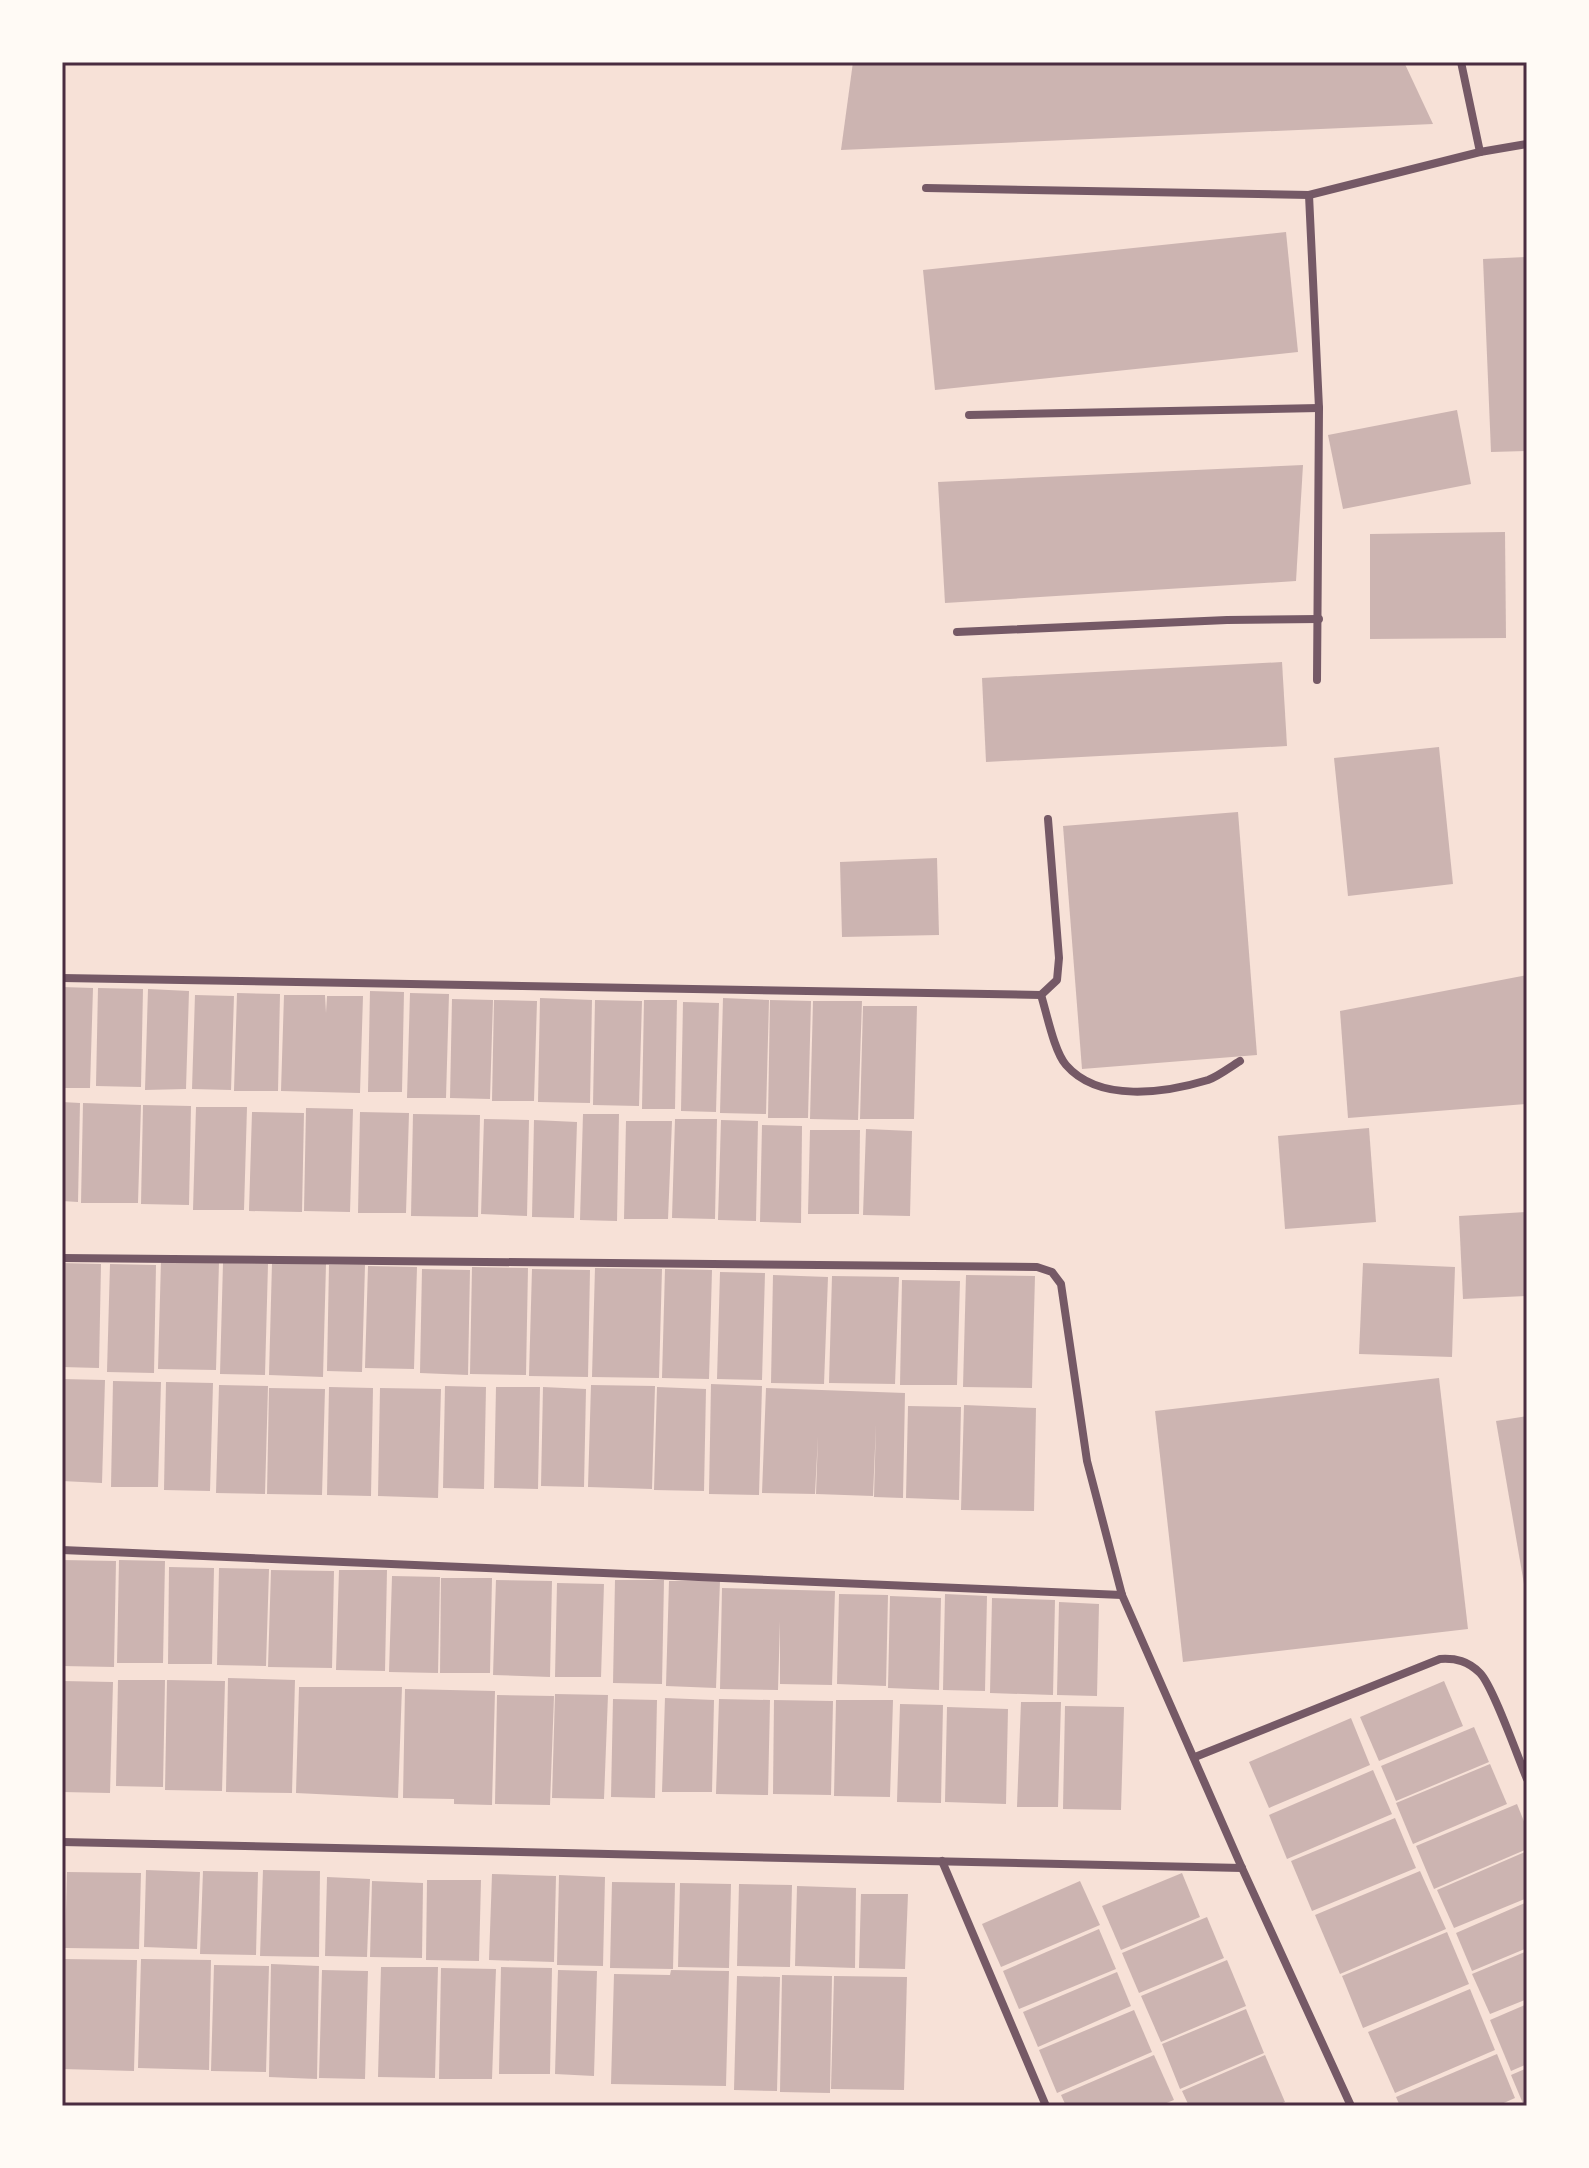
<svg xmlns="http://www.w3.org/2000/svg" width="1589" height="2168" viewBox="0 0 1589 2168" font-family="'DM Sans',sans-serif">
  <rect width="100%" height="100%" fill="#f7e1d7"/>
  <g fill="#ccb4b1">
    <polygon points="853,62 1404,62 1433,124 841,150"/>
    <polygon points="1286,232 1298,352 935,390 923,270"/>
    <polygon points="1527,257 1527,451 1491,452 1483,259"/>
    <polygon points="1457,410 1471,484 1343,509 1328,435"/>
    <polygon points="1303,465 1296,581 945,603 938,482"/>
    <polygon points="1505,532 1506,638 1370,639 1370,534"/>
    <polygon points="1282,662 1287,746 986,762 982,678"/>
    <polygon points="1439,747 1453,884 1348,896 1334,758"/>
    <polygon points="1238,812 1257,1055 1082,1069 1063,826"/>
    <polygon points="937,858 939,935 842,937 840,862"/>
    <polygon points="1527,975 1527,1104 1348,1118 1340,1011"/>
    <polygon points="62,987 93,988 90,1088 62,1088"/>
    <polygon points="98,988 143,989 141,1087 96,1086"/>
    <polygon points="148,989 189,991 186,1089 145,1090"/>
    <polygon points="370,991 404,992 402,1092 368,1092"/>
    <polygon points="237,993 280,994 278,1091 234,1091"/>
    <polygon points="410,993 449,994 446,1098 407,1098"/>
    <polygon points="195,995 234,996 231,1090 192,1089"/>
    <polygon points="284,995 325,995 326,1013 327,996 363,996 360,1093 281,1091"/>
    <polygon points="540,998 592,1000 590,1103 538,1102"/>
    <polygon points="723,998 769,1000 766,1114 720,1113"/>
    <polygon points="452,999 493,1000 490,1099 450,1098"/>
    <polygon points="494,1000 537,1001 534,1101 492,1101"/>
    <polygon points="595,1000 642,1001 639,1106 593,1105"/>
    <polygon points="644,1000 677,1000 675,1109 642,1109"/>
    <polygon points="770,1000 811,1001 808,1118 768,1118"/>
    <polygon points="813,1001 862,1001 858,1120 810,1119"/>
    <polygon points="683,1002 719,1003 716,1112 681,1111"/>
    <polygon points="863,1006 917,1006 914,1119 860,1119"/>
    <polygon points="62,1102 80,1103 78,1202 62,1201"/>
    <polygon points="83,1103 141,1105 138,1203 81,1203"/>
    <polygon points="143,1105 191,1106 189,1205 141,1204"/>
    <polygon points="196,1107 247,1107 244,1210 193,1210"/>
    <polygon points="306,1108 353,1109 350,1212 304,1211"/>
    <polygon points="252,1112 304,1113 302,1212 249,1211"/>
    <polygon points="360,1112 409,1113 406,1213 358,1213"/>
    <polygon points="413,1114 480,1115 478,1217 411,1216"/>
    <polygon points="583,1114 619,1114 617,1221 580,1220"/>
    <polygon points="484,1119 529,1120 527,1216 481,1214"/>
    <polygon points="675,1119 717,1119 715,1219 672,1218"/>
    <polygon points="534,1120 577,1122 574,1218 532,1217"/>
    <polygon points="721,1120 758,1121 756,1221 718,1220"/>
    <polygon points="626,1121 672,1121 668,1219 624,1219"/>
    <polygon points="762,1125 802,1126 801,1223 760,1222"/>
    <polygon points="1369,1128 1376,1222 1285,1229 1278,1136"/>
    <polygon points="866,1129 912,1131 910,1216 863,1215"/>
    <polygon points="810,1130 860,1130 859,1214 808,1214"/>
    <polygon points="1527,1212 1527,1296 1463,1299 1459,1216"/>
    <polygon points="161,1261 219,1262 216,1370 158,1369"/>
    <polygon points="62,1263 101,1264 99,1368 62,1367"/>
    <polygon points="223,1263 268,1264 265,1375 220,1374"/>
    <polygon points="272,1263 326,1264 323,1377 269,1375"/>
    <polygon points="1363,1263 1455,1267 1452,1357 1359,1354"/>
    <polygon points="110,1264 156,1265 154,1373 107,1372"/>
    <polygon points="329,1265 365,1265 362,1372 327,1371"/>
    <polygon points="368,1266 417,1267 414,1369 365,1368"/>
    <polygon points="472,1267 528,1268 526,1375 470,1374"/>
    <polygon points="595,1268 662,1269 659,1378 592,1377"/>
    <polygon points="422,1269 470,1270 468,1375 420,1373"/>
    <polygon points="532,1269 590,1270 588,1377 529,1376"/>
    <polygon points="665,1269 712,1270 709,1379 662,1378"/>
    <polygon points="720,1272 765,1273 762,1380 717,1379"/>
    <polygon points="773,1275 828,1277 824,1384 771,1383"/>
    <polygon points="966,1275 1035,1276 1032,1388 963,1387"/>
    <polygon points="832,1276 899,1277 895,1384 829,1383"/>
    <polygon points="902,1280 960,1281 957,1385 900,1385"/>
    <polygon points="1439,1378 1468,1629 1183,1662 1155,1411"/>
    <polygon points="62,1379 105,1380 102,1483 62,1481"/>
    <polygon points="113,1381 161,1382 158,1487 111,1487"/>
    <polygon points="166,1382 213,1383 210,1491 164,1490"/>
    <polygon points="711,1384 762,1386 759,1495 709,1494"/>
    <polygon points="219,1385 268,1386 265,1494 216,1493"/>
    <polygon points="591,1385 655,1386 652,1489 588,1487"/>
    <polygon points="445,1386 486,1387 484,1489 443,1488"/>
    <polygon points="329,1387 373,1388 371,1496 327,1495"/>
    <polygon points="496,1387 540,1387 538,1489 494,1488"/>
    <polygon points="543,1387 586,1389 584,1487 541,1486"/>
    <polygon points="657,1387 706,1389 704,1491 654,1490"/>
    <polygon points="269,1388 325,1389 322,1495 267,1494"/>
    <polygon points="380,1388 441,1389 438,1498 378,1496"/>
    <polygon points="766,1388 905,1393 903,1498 874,1497 876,1424 873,1496 816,1494 818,1436 815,1494 762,1493"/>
    <polygon points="964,1405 1036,1408 1034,1511 961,1510"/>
    <polygon points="908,1406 961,1407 959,1500 906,1498"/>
    <polygon points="1527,1416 1527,1590 1525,1590 1496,1421"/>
    <polygon points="62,1560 116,1561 114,1667 62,1666"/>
    <polygon points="119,1560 165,1561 163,1663 117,1663"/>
    <polygon points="169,1567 214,1568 212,1664 168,1664"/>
    <polygon points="219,1568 269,1569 266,1666 217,1665"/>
    <polygon points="271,1570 334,1571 332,1668 268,1667"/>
    <polygon points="339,1570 387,1570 385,1671 336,1670"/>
    <polygon points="392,1576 440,1577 438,1673 389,1672"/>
    <polygon points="441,1578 492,1578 490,1673 440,1673"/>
    <polygon points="496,1580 552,1581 550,1677 493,1675"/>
    <polygon points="615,1580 664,1580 662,1684 613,1683"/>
    <polygon points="669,1581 720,1581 716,1688 666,1686"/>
    <polygon points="557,1583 604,1584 601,1677 555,1677"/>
    <polygon points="722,1588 835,1591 832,1685 780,1684 780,1621 778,1690 720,1689"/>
    <polygon points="839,1594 888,1595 886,1686 837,1684"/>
    <polygon points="945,1594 987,1596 985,1691 943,1690"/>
    <polygon points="890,1596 941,1598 939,1690 888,1688"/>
    <polygon points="992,1598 1055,1600 1053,1695 990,1693"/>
    <polygon points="1059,1602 1099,1604 1097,1696 1057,1695"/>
    <polygon points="228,1678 295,1680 292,1793 226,1792"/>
    <polygon points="118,1680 165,1680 163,1787 116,1786"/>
    <polygon points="167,1680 225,1681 222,1791 165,1790"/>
    <polygon points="62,1681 113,1682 110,1793 62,1792"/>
    <polygon points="1444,1681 1463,1726 1379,1761 1360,1717"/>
    <polygon points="299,1687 402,1687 398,1798 296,1793"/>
    <polygon points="405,1689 495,1691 492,1805 454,1804 454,1799 403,1798"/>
    <polygon points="555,1694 608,1695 604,1799 552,1798"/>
    <polygon points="497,1695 554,1696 550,1805 495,1804"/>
    <polygon points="665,1698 714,1700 712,1792 662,1792"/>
    <polygon points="613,1699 657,1700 655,1798 611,1797"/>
    <polygon points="719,1699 770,1700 768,1795 716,1794"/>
    <polygon points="774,1700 833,1701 831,1795 773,1794"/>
    <polygon points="836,1700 893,1700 890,1797 834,1796"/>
    <polygon points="1021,1702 1061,1702 1058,1807 1017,1807"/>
    <polygon points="900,1704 943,1705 941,1803 897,1802"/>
    <polygon points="1065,1706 1124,1707 1121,1810 1063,1809"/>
    <polygon points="947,1707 1008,1709 1006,1804 945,1802"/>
    <polygon points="1351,1718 1370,1765 1269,1808 1249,1762"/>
    <polygon points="1474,1727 1489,1762 1396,1801 1381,1766"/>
    <polygon points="1490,1764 1507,1804 1413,1844 1396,1803"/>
    <polygon points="1373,1770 1392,1814 1287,1859 1269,1815"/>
    <polygon points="1517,1804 1527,1829 1527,1849 1434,1889 1416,1846"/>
    <polygon points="1395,1818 1416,1868 1312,1911 1291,1861"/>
    <polygon points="1527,1851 1527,1898 1454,1928 1437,1890"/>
    <polygon points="146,1870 200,1872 197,1949 144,1947"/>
    <polygon points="263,1870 320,1871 319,1957 260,1956"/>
    <polygon points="203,1871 258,1872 256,1955 200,1954"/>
    <polygon points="1420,1871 1446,1929 1340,1974 1315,1915"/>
    <polygon points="67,1872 141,1873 139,1949 65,1948"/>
    <polygon points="1182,1873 1200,1917 1121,1950 1102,1906"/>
    <polygon points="492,1874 556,1876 554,1962 489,1960"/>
    <polygon points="559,1875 605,1877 603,1966 557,1965"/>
    <polygon points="327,1877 370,1879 367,1957 325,1956"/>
    <polygon points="427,1880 481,1880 479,1961 426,1960"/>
    <polygon points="372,1881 423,1883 422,1958 370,1957"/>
    <polygon points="1080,1881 1100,1925 1001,1967 982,1924"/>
    <polygon points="612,1882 675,1883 673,1969 610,1968"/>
    <polygon points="680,1883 731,1884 729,1968 678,1967"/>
    <polygon points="739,1884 792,1885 790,1967 737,1966"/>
    <polygon points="797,1886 856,1888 855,1968 795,1966"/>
    <polygon points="861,1894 908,1894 905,1969 859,1968"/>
    <polygon points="1527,1902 1527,1948 1472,1971 1456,1933"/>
    <polygon points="1207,1917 1224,1958 1139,1993 1122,1953"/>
    <polygon points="1099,1929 1116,1969 1019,2009 1003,1971"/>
    <polygon points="1447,1932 1469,1984 1363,2028 1342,1976"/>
    <polygon points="1527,1951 1527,1999 1490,2014 1472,1974"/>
    <polygon points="62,1959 137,1960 134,2071 62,2069"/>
    <polygon points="141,1959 211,1960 209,2070 138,2068"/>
    <polygon points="1227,1960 1246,2006 1161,2042 1141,1996"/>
    <polygon points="271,1964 319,1966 317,2079 269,2077"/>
    <polygon points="214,1965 269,1966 266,2072 211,2071"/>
    <polygon points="381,1967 438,1967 435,2078 378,2077"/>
    <polygon points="501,1967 552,1968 550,2074 499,2074"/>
    <polygon points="441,1968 496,1969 492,2079 439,2079"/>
    <polygon points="322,1970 368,1971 365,2079 319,2078"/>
    <polygon points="558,1970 597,1971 594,2076 555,2074"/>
    <polygon points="671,1970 729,1971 726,2086 611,2084 614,1974 670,1975"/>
    <polygon points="1117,1972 1131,2006 1038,2047 1023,2012"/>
    <polygon points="782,1975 832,1976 830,2093 780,2092"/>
    <polygon points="737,1976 780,1977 777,2091 734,2090"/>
    <polygon points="834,1976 907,1977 904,2090 831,2089"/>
    <polygon points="1470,1989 1495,2050 1395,2093 1368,2032"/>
    <polygon points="1527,2004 1527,2064 1511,2071 1490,2020"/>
    <polygon points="1246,2009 1264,2053 1180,2089 1162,2044"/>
    <polygon points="1134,2010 1152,2052 1057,2093 1039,2050"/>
    <polygon points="1497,2054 1515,2098 1497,2106 1400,2106 1396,2097"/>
    <polygon points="1154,2055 1174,2100 1159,2106 1066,2106 1061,2095"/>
    <polygon points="1265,2055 1285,2102 1275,2106 1189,2106 1182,2091"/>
    <polygon points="1527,2068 1527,2106 1524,2106 1511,2075"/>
  </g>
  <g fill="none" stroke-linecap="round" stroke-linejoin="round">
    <g stroke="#755966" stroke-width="8">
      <polyline points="1461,62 1480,152"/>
      <polyline points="926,188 1309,195 1480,152 1527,144"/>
      <polyline points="1309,195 1319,408 1317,680"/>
      <polyline points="969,415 1319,408"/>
      <polyline points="957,632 1227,620 1319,619"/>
      <polyline points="62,978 1041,995 1057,980 1059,958 1048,819"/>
      <path d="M1041 995C1047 1014 1054 1051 1066 1065 1099 1103 1165 1093 1208 1080 1219 1076 1230 1067 1240 1061"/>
      <polyline points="62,1258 1037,1267 1052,1272 1061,1284 1087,1461 1122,1595 1242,1868 1351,2106"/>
      <polyline points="62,1550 1122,1595"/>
      <path d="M1195 1757 1440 1659C1456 1658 1468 1661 1480 1673 1493 1686 1518 1758 1527 1779"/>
      <polyline points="62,1842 1242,1868"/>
      <polyline points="942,1861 1046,2106"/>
    </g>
  </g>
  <rect width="1589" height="2168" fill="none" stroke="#fffaf5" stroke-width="128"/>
  <rect x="64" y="64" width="1461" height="2040" fill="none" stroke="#4a2c40" stroke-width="3"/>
</svg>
